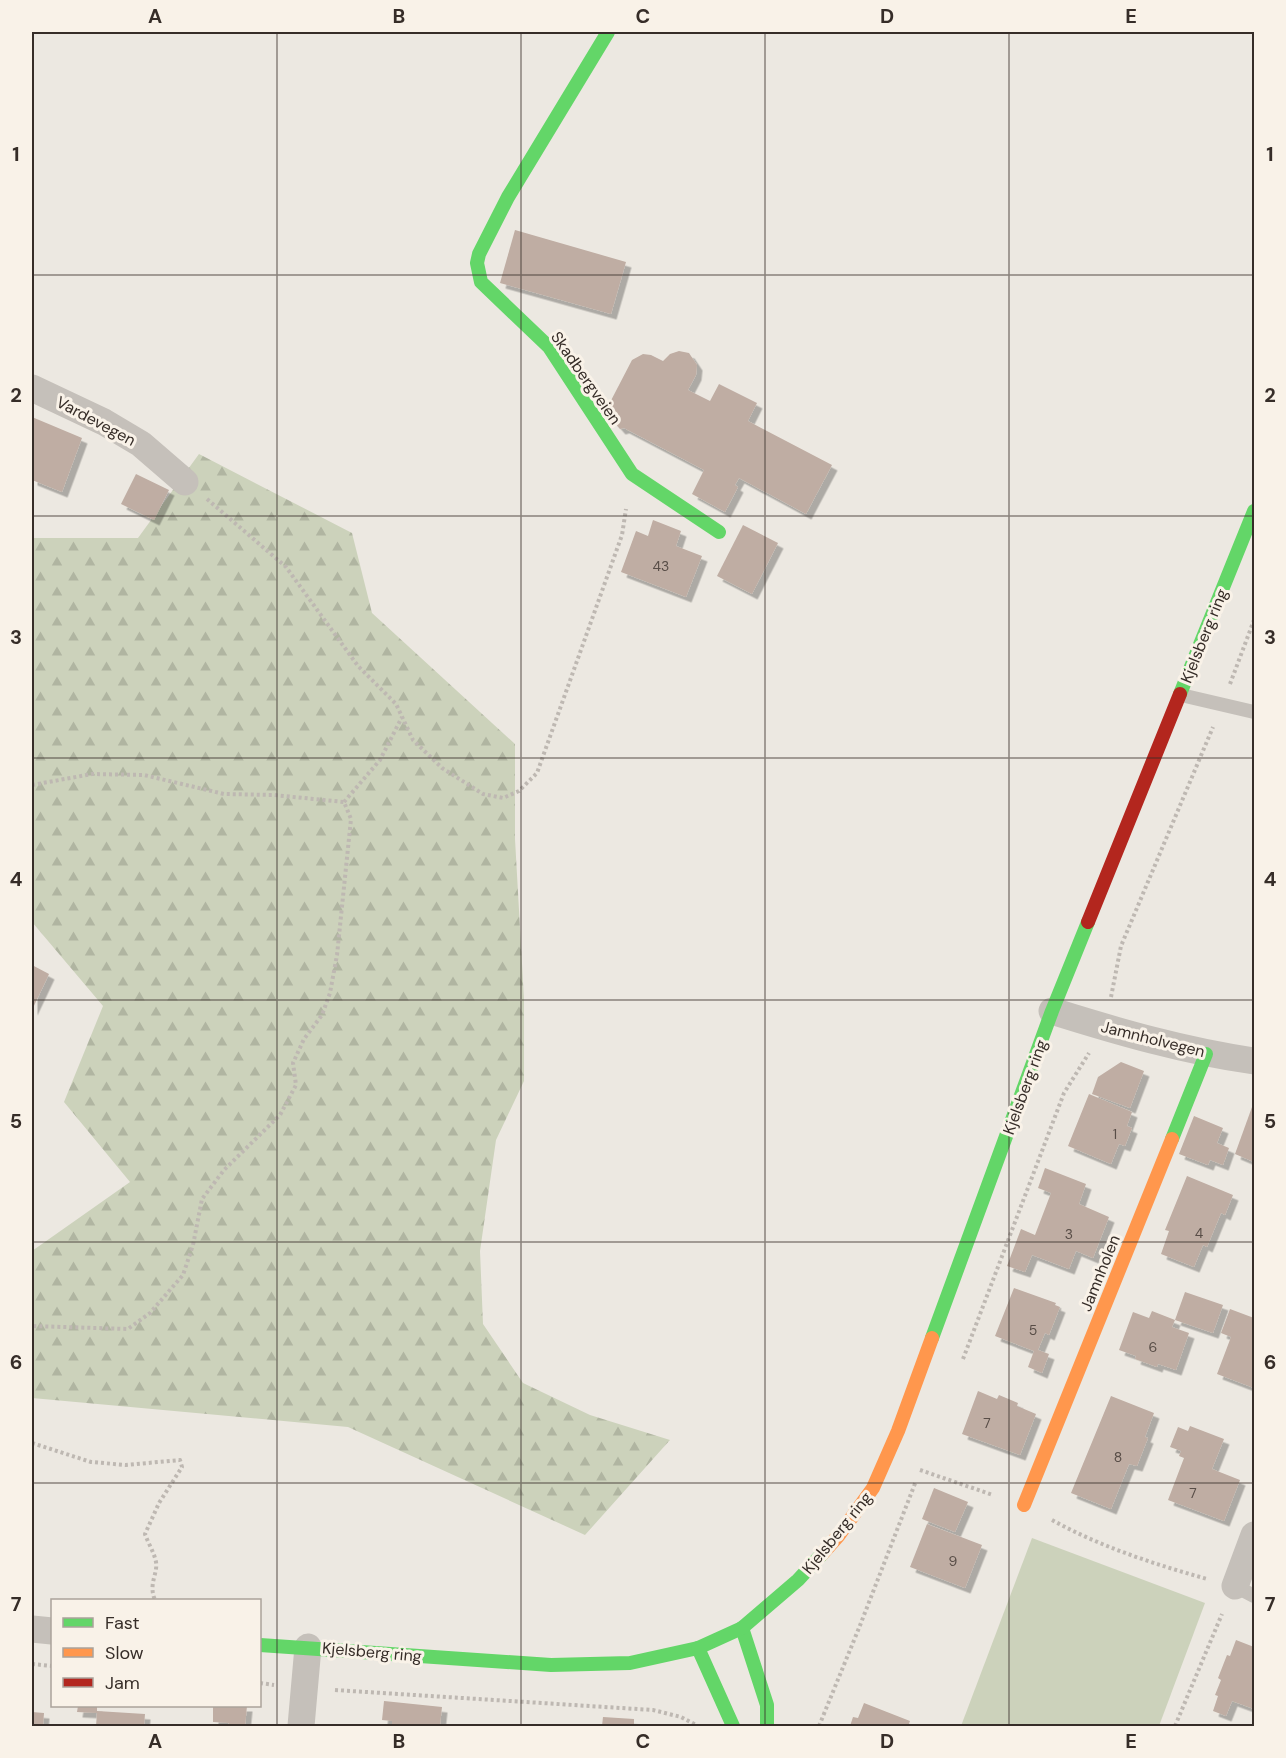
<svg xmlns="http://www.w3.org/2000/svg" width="1286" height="1758" viewBox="0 0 1286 1758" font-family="'DM Sans',sans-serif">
  <defs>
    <pattern id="forest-firs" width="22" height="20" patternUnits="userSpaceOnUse" patternTransform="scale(1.5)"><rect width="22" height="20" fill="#ccd2bb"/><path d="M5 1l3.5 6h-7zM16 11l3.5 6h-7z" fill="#b0b5a1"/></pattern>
    <filter id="shadow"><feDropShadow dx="5.5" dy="5.5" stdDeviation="0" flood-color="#0004"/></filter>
  </defs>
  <rect width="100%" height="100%" fill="#ece8e1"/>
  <polygon fill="url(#forest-firs)" points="199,454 352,533 372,613 515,744 515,839 524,999 524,1081 496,1140 480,1251 483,1324 523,1383 590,1415 670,1440 585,1535 348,1427 32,1398 32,1251 130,1182 64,1102 103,1006 32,922 32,538 138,538"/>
  <polygon fill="#ccd2bb" points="1032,1538 1205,1603 1159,1726 961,1726"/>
  <g fill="#bfada3" filter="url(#shadow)">
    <polygon points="515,230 626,262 611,314 500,283"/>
    <polygon points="679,351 689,353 697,365 696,375 688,390 710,401 719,384 757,403 748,421 832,465 806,514 739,478 735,485 738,487 725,512 692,494 704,470 624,428 620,429 605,412 632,360 643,354 651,355 663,361 670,354"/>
    <polygon points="32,417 82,438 62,492 32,480"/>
    <polygon points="136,474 169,490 154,520 121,504"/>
    <polygon points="653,520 681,531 676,546 702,556 686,597 621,572 636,531 648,536"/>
    <polygon points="743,525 778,543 752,594 717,576"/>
    <polygon points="32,965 49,974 32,1010"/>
    <polygon points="1121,1062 1144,1071 1130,1108 1092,1094 1098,1077"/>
    <polygon points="1089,1094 1132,1112 1127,1126 1132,1128 1125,1146 1119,1144 1111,1164 1068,1146"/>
    <polygon points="1252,1107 1254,1108 1254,1162 1235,1154"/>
    <polygon points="1194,1116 1223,1128 1217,1143 1229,1148 1223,1165 1210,1160 1208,1165 1179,1154"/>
    <polygon points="1045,1168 1086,1184 1079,1204 1109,1217 1093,1258 1076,1251 1069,1269 1032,1255 1025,1272 1007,1266 1021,1229 1035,1235 1051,1193 1038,1188"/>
    <polygon points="1187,1176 1233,1195 1225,1215 1221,1213 1207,1247 1203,1245 1194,1267 1161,1254 1169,1231 1165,1230"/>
    <polygon points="1014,1288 1056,1303 1055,1305 1060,1307 1049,1335 1045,1333 1038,1350 1049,1354 1042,1373 1028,1367 1034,1351 995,1336"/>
    <polygon points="1185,1292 1223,1305 1213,1333 1175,1320"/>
    <polygon points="1230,1309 1254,1318 1253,1338 1254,1339 1254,1388 1217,1374 1231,1337 1221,1333"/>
    <polygon points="1152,1311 1175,1320 1172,1327 1189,1333 1176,1370 1158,1364 1157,1367 1135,1359 1136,1356 1119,1350 1133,1312 1149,1318"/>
    <polygon points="978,1391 997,1399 999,1395 1018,1403 1017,1406 1036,1414 1020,1455 962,1434"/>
    <polygon points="1111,1396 1154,1413 1145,1437 1148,1438 1137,1466 1129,1464 1111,1509 1071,1493"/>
    <polygon points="1190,1426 1224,1439 1212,1469 1240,1480 1224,1521 1168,1500 1184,1458 1179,1456 1181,1451 1170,1447 1178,1427 1188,1431"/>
    <polygon points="934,1488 968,1502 955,1532 922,1519"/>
    <polygon points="927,1524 982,1545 965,1588 910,1567"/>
    <polygon points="1236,1640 1254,1647 1254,1709 1232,1701 1226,1716 1213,1711 1218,1696 1215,1695 1221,1680 1218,1678 1227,1655 1230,1656"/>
    <polygon points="384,1701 442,1707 440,1725 392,1726 392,1721 382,1720"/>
    <polygon points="864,1703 910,1721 908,1726 850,1726 853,1717 858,1718"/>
    <polygon points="78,1706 97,1706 97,1711 145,1714 144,1726 96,1726 97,1713 77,1712"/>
    <polygon points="213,1706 247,1706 245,1726 228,1726 229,1723 213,1722"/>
    <polygon points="32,1712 44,1713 43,1726 32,1726"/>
    <polygon points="603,1717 634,1719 634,1726 602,1726"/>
  </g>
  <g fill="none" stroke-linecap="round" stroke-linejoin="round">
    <g stroke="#beb8b2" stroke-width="4" stroke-dasharray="3 3" stroke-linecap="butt">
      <polyline points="207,499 286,567 358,666 396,704 413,740 442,768 483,794 503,798 519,791 537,773 622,535 626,509"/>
      <polyline points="1230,684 1254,620"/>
      <polyline points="32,785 92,774 144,775 224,794 274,795 344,802 351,819 337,955 330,993 322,1015 304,1039 293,1063 296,1085 280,1115 224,1170 202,1199 193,1245 183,1275 150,1313 128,1329 32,1326"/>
      <polyline points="344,802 380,760 402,717"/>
      <polyline points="1111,997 1121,946 1213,727"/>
      <polyline points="963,1359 1064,1093 1089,1053"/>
      <path d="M32 1443 91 1462 126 1465 180 1460 182 1467 159 1503 145 1534C148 1543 154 1552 156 1562 158 1574 148 1584 155 1600"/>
      <polyline points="920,1470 993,1495"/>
      <path d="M1052 1520C1101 1547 1154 1564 1207 1579"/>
      <polyline points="32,1664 52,1666"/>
      <polyline points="260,1683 274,1685"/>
      <polyline points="335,1690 653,1710 681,1717 696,1725"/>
      <polyline points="819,1726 859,1628 916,1481"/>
      <polyline points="1175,1726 1222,1614"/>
    </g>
    <g stroke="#c5c0ba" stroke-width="14">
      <polyline points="1181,695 1254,712"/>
      <polyline points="1235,1586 1254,1596"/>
    </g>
    <g stroke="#c5c0ba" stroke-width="27">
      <polyline points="32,388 104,422 141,444 185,482"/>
      <path d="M1052 1011C1119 1032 1185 1051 1254 1061"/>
      <polyline points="1235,1586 1254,1535"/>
      <polyline points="32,1629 52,1631"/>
      <polyline points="301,1726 308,1647"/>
    </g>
    <g stroke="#63d668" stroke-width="14">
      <polyline points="608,32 508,197 479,254 477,263 481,282 549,347 632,474 719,532"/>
      <polyline points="1180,694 1254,511"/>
      <polyline points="1172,1139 1206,1054"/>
      <polyline points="932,1338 1052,1011 1088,922"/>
      <polyline points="742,1628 767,1705 767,1726"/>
      <polyline points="260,1645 551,1665 630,1663 698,1648 742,1628 798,1580 822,1554"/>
      <polyline points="698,1648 733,1726"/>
    </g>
    <g stroke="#ff974d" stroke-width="14">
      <polyline points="1024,1505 1172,1139"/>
      <polyline points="822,1554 839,1535 873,1488 898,1431 932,1338"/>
    </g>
    <polyline stroke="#b3261e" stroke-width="14" points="1088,922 1180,694"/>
  </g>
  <path fill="none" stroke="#362d28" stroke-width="1.5" stroke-opacity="0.55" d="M277 32V1726M521 32V1726M765 32V1726M1009 32V1726M32 275H1254M32 516H1254M32 758H1254M32 1000H1254M32 1242H1254M32 1483H1254"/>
  <g text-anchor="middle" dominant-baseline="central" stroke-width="6" stroke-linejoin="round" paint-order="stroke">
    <g font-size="14" fill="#584d47">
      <text x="661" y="566">43</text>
      <text x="1115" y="1134">1</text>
      <text x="1199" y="1233">4</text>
      <text x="1069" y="1234">3</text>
      <text x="1033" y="1330">5</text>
      <text x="1153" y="1347">6</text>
      <text x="987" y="1423">7</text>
      <text x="1118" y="1457">8</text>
      <text x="1193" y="1493">7</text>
      <text x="953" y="1561">9</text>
    </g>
    <g font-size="16" fill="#362d28" stroke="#f9f2e8">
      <text transform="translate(586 378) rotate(55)">Skadbergveien</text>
      <text transform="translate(96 421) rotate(28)">Vardevegen</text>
      <text transform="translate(1204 636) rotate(-68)">Kjelsberg ring</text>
      <text transform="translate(1153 1039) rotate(14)">Jamnholvegen</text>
      <text transform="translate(1025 1087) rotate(-70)">Kjelsberg ring</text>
      <text transform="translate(1100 1273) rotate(-68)">Jamnholen</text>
      <text transform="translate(837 1533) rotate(-51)">Kjelsberg ring</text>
      <text transform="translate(372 1652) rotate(5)">Kjelsberg ring</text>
    </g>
  </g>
  <rect width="1286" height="1758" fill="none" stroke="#f9f2e8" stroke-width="66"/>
  <rect x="51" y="1599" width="210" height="108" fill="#f9f2e8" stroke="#aba39b" stroke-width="1.5"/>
  <rect x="63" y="1618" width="30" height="9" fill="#63d668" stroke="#aba39b" stroke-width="1.5"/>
  <text x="105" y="1629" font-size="18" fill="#362d28">Fast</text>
  <rect x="63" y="1648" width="30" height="9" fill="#ff974d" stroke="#aba39b" stroke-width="1.5"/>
  <text x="105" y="1659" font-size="18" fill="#362d28">Slow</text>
  <rect x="63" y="1678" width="30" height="9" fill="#b3261e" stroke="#aba39b" stroke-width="1.5"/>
  <text x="105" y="1689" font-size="18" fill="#362d28">Jam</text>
  <rect x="33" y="33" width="1220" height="1692" fill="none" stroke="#362d28" stroke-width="2"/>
  <g font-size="20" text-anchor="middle" font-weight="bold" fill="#362d28">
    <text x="155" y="23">A</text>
    <text x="399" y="23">B</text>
    <text x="643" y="23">C</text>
    <text x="887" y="23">D</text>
    <text x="1131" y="23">E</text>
    <text x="16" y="161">1</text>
    <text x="1270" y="161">1</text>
    <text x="16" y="402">2</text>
    <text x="1270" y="402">2</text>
    <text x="16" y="644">3</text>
    <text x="1270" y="644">3</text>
    <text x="16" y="886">4</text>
    <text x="1270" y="886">4</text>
    <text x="16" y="1128">5</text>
    <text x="1270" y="1128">5</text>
    <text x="16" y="1369">6</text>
    <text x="1270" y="1369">6</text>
    <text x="16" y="1611">7</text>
    <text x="1270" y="1611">7</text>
    <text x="155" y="1748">A</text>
    <text x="399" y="1748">B</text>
    <text x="643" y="1748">C</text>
    <text x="887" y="1748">D</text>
    <text x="1131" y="1748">E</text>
  </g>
</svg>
